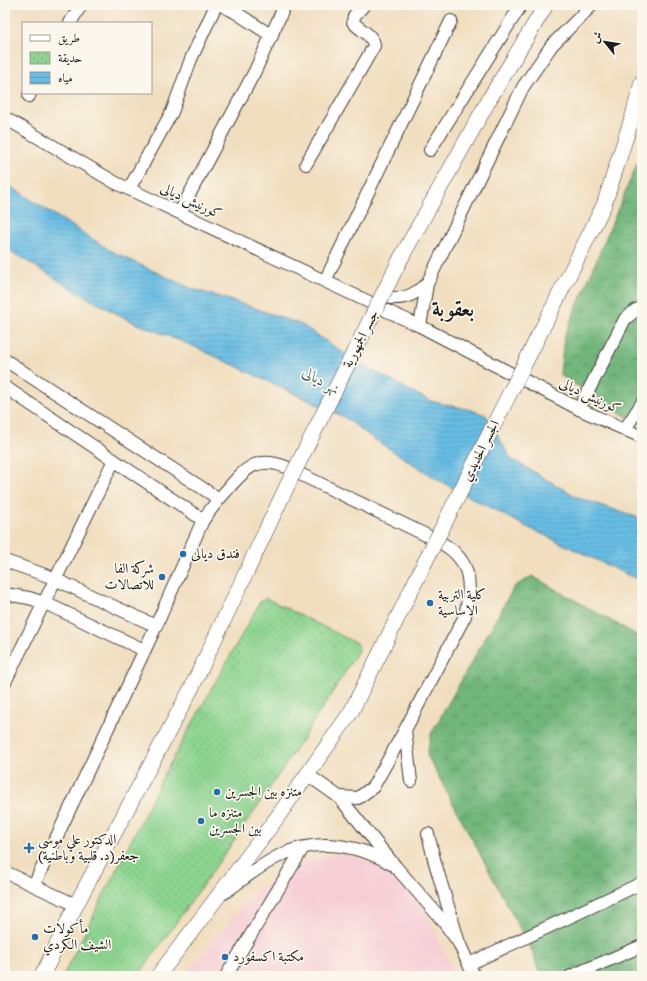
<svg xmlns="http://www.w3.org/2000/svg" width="647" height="981" viewBox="0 0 647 981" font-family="'IM FELL DW Pica',Amiri,serif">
  <defs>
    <pattern id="forest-crowns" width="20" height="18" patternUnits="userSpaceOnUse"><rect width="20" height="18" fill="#71b67a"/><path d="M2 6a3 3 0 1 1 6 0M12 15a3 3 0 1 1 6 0" fill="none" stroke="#5c9363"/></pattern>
    <pattern id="park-dots" width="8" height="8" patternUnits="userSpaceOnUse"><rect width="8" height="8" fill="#8cd48f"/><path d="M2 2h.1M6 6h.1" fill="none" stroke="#78b57b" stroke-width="1.8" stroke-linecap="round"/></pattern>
    <pattern id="water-rules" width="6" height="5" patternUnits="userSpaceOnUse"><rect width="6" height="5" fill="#67bde4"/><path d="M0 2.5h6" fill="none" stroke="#59a2c3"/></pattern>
  </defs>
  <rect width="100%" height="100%" fill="#fbf7ec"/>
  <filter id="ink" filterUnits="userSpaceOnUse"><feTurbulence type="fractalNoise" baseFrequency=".025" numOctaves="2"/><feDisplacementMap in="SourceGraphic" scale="8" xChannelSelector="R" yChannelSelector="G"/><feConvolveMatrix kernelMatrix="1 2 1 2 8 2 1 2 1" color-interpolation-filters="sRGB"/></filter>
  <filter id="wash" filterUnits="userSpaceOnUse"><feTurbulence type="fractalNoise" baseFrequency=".012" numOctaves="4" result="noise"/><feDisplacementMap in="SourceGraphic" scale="16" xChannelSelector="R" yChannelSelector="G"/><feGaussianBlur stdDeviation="0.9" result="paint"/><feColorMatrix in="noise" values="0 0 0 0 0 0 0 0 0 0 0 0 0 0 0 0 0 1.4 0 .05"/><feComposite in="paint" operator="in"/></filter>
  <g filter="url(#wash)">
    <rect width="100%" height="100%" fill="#f1debf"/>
    <polygon fill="#f6cfd6" points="338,854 357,857 380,867 404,887 426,913 456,976 183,976 260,887 303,862"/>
    <g fill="url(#forest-crowns)" stroke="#46694b">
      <polygon points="642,152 642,426 560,375 564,337"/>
      <polygon points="532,576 642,638 642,976 540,976 533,953 427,755 431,734 514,587"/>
    </g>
    <path fill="url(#park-dots)" stroke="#547856" d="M266 598 358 644V651C290 763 214 870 138 976H63L167 769 260 602Z"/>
    <polygon fill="url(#water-rules)" stroke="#426c80" points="5,183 111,251 190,288 249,306 302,325 360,364 430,401 471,410 486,415 511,459 579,498 642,519 642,580 630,576 525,526 440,481 374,439 344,417 193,346 133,322 93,301 5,248"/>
  </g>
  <g filter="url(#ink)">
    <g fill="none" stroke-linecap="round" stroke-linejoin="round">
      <defs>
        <g id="minor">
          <polyline points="221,5 235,12 272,36"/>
          <polyline points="70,23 81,5"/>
          <polyline points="29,96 30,93"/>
          <polyline points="5,118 116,183 369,302"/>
          <polyline points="430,150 521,5"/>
          <path d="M306 164 374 46C374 35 359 30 353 22L354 16 364 5"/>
          <polyline points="129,189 172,112 191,59 216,5"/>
          <polyline points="180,212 255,71 285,5"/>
          <polyline points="325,281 451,21"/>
          <path d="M391 298C408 299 414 294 427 284"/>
          <polyline points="385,310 420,326 510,373"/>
          <polyline points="420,326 427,284 523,87 552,45 592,5"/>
          <polyline points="5,360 219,499"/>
          <polyline points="526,381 579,409 642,437"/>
          <polyline points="5,387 203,520"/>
          <polyline points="579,409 625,319 636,310 642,308"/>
          <polyline points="625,429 642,403"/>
          <polyline points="302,475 428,536"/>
          <polyline points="5,561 48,576 156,626"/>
          <polyline points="5,594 29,598 45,603 144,650"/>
          <polyline points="5,682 114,460"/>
          <polyline points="405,730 411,781"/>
          <path d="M308 775 339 797 358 798 373 787 405 730 465 616C472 586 472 561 443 544"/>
          <polyline points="339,797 395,866 443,921 459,943"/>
          <polyline points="428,834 435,863 459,943 474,976"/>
          <polyline points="5,872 76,905"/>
          <path d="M34 885 156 626 203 520C210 510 218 500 226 491 245 469 256 455 286 467"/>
          <path d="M224 893C242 880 260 865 281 855 318 837 361 845 395 866"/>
          <polyline points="469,964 642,883"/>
          <polyline points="226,976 303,848"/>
          <polyline points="571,976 642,946"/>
        </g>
        <g id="major">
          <polyline points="401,258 490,98 546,5"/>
          <polyline points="538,337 604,205 634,112 642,82"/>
          <polyline points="42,976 76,905 192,687 288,484"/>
          <polyline points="158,976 276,819 351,712 424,564"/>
        </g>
      </defs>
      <use href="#minor" stroke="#3c3934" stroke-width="14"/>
      <use href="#major" stroke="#3c3934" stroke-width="16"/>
      <use href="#minor" stroke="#fff" stroke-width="12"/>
      <use href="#major" stroke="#fff" stroke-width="15"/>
      <defs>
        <g id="major-bridge">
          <polyline points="288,484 401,258"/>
          <polyline points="424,564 538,337"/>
        </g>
      </defs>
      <use href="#major-bridge" stroke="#3c3934" stroke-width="16" stroke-linecap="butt"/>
      <use href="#major-bridge" stroke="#fff" stroke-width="15"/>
    </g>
  </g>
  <g fill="#1f6fb2" stroke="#fbf7ec" stroke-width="1.5">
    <circle cx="183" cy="554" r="4"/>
    <circle cx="162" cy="577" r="4"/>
    <circle cx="430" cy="603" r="4"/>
    <circle cx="217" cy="792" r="4"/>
    <circle cx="201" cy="821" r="4"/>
    <path d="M27 842h4v4h4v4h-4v4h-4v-4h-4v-4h4z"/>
    <circle cx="35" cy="937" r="4"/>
    <circle cx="225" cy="957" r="4"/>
  </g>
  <g text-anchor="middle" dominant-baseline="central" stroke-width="3.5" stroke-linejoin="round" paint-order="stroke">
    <g font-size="14" fill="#1c1c1c" stroke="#fbf7ec">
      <text transform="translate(191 201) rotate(25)">كورنيش ديالى</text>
      <text transform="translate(361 339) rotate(-63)">جسر الجمهورية</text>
      <text transform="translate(590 396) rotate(25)">كورنيش ديالى</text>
      <text transform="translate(481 451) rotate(-63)">الجسر الحديدي</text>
    </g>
    <g font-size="14" fill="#1c1c1c" stroke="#fbf7ec" text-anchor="start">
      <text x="191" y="554">فندق ديالى</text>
      <text x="154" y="569" text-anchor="end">شركة الفا<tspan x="154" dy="16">للاتصالات</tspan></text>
      <text x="438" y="595">كلية التربية<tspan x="438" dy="16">الاساسية</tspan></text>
      <text x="225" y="792">متنزه بين الجسرين</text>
      <text x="209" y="813">متنزه ما<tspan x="209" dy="16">بين الجسرين</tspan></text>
      <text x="38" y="840">الدكتور علي موسى<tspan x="38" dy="16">جعفر(د. قلبية وباطنية)</tspan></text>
      <text x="43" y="929">مأكولات<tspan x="43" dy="16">الشيف الكردي</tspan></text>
      <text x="233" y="957">مكتبة اكسفورد</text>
    </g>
    <g font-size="15" font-style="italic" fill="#3a5c6c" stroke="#fbf7ec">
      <text transform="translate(321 381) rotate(30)">نهر ديالى</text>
    </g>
    <g font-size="22" font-weight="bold" fill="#1c1c1c" stroke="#fbf7ec">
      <text x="453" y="309">بعقوبة</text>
    </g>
  </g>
  <rect width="647" height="981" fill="none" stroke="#fbf7ec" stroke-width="20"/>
  <rect x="22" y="22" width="130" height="72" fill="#fbf7ec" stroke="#a29f99"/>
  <rect x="30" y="35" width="20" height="6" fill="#ffffff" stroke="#a29f99"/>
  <text x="58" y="42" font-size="12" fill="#1c1c1c">طريق</text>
  <rect x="30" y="52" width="20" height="12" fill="url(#park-dots)" stroke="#a29f99"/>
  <text x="58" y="62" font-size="12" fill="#1c1c1c">حديقة</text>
  <rect x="30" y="72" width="20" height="12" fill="url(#water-rules)" stroke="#a29f99"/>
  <text x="58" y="82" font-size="12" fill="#1c1c1c">مياه</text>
  <g transform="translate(605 42) rotate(300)" stroke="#fbf7ec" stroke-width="3" paint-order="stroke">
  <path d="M0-3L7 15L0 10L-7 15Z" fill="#1c1c1c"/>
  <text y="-6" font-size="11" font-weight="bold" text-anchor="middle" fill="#1c1c1c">ش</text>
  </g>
</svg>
